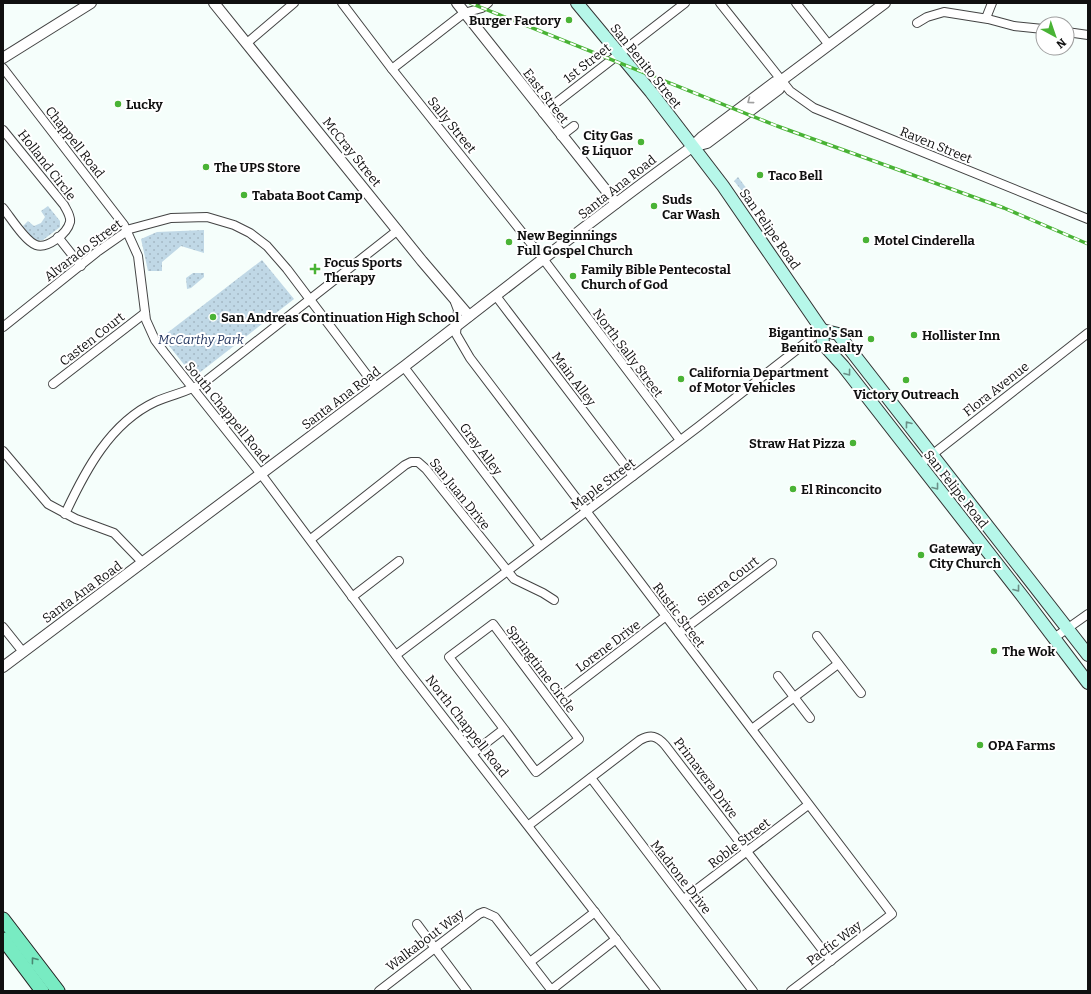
<svg xmlns="http://www.w3.org/2000/svg" width="1091" height="994" viewBox="0 0 1091 994" font-family="Bitter,serif">
  <defs>
    <pattern id="green-dots" width="8" height="8" patternUnits="userSpaceOnUse"><rect width="8" height="8" fill="#c0d8e6"/><path d="M2 2h.1M6 6h.1" fill="none" stroke="#a4b8c4" stroke-width="1.8" stroke-linecap="round"/></pattern>
  </defs>
  <rect width="100%" height="100%" fill="#f5fefb"/>
  <g fill="url(#green-dots)">
    <polygon points="738,177 750,193 746,196 734,181"/>
    <polygon points="48,206 60,221 60,227 43,240 34,240 23,226 28,221 34,226 41,223 45,217 41,211"/>
    <polygon points="204,230 204,253 181,246 162,262 162,271 148,271 141,239 157,232"/>
    <polygon points="262,260 294,299 194,377 162,337"/>
    <polygon points="193,273 204,273 204,277 191,288 187,289 186,278"/>
  </g>
  <g fill="none" stroke-linecap="round" stroke-linejoin="round">
    <defs>
      <g id="minor">
        <polyline points="342,3 392,69 544,260 680,440"/>
        <polyline points="720,3 790,91 814,108 1088,219"/>
        <polyline points="796,3 829,45"/>
        <polyline points="986,18 992,3"/>
        <polyline points="917,23 927,17 944,12 988,19 1014,26 1043,29"/>
        <polyline points="1067,32 1088,35"/>
        <polyline points="247,43 294,3"/>
        <polyline points="3,68 124,225 138,256 146,320 155,340 164,352 261,474 403,665 656,991"/>
        <polyline points="392,69 464,13 482,8 488,3"/>
        <polyline points="543,113 685,3"/>
        <path d="M3 130 64 205C67 211 71 216 70 222 67 234 47 249 36 245 25 241 11 218 3 208"/>
        <polyline points="561,136 574,126"/>
        <polyline points="58,237 81,266"/>
        <polyline points="496,296 633,476"/>
        <polyline points="455,302 458,310 456,334 470,358 892,914 791,991"/>
        <polyline points="3,327 97,252 130,229 171,218 207,217 234,225 250,233 267,246 287,269 376,387"/>
        <polyline points="404,367 540,546"/>
        <polyline points="53,384 145,313"/>
        <polyline points="3,451 48,504 76,519 114,533 143,563"/>
        <polyline points="919,465 1088,333"/>
        <path d="M65 514C85 471 110 423 155 402 172 394 190 392 206 381L398 230"/>
        <polyline points="311,539 405,465 411,462 418,462 426,469 514,579 543,593 554,600"/>
        <polyline points="352,597 399,561"/>
        <polyline points="3,627 23,652"/>
        <polyline points="679,633 772,563"/>
        <polyline points="817,636 861,693"/>
        <polyline points="1054,638 1088,614"/>
        <polyline points="396,655 698,427 822,330"/>
        <polyline points="778,676 810,718"/>
        <polyline points="563,695 666,616"/>
        <polyline points="752,729 838,664"/>
        <polyline points="473,753 504,729 536,772 579,739 493,624 449,657 504,729"/>
        <polyline points="591,778 753,991"/>
        <path d="M529 825 640 740C651 734 657 736 665 745L831 961"/>
        <polyline points="684,899 808,805"/>
        <polyline points="417,924 467,991"/>
        <polyline points="530,962 595,912"/>
        <polyline points="379,991 479,914 484,912 495,917 549,987"/>
        <polyline points="550,991 616,939"/>
      </g>
      <g id="tertiary">
        <polyline points="214,3 422,261 469,316"/>
        <polyline points="457,3 616,203"/>
        <polyline points="3,58 91,3"/>
        <polyline points="782,80 779,89 707,143 692,147 702,137 775,82 782,80 885,3"/>
        <path d="M3 667C137 566 272 466 406 365 501 292 595 217 692 147"/>
      </g>
      <g id="secondary">
        <polyline points="577,3 651,92 723,186 822,330 823,344 843,366 1023,597 1088,683"/>
        <polyline points="822,330 838,334 1088,655"/>
      </g>
      <g id="primary">
        <polyline points="3,919 58,991"/>
        <polyline points="3,939 42,991"/>
      </g>
    </defs>
    <use href="#minor" stroke="#434343" stroke-width="10"/>
    <use href="#tertiary" stroke="#434343" stroke-width="12"/>
    <use href="#secondary" stroke="#323232" stroke-width="14"/>
    <use href="#primary" stroke="#212121" stroke-width="15"/>
    <use href="#minor" stroke="#fff" stroke-width="8"/>
    <use href="#tertiary" stroke="#fff" stroke-width="10"/>
    <use href="#secondary" stroke="#b6f7e9" stroke-width="12"/>
    <use href="#primary" stroke="#78ebc2" stroke-width="13"/>
    <defs>
      <polyline id="rail" points="470,3 777,126 1004,208 1088,244"/>
    </defs>
    <use href="#rail" stroke="#49b335" stroke-width="3.5"/>
    <use href="#rail" stroke="#fff" stroke-width="2" stroke-dasharray="6" stroke-linecap="butt"/>
  </g>
  <defs><path id="oneway-chevron" d="M-2-3.5L2.5 0L-2 3.5" fill="none" stroke-width="1.6" stroke-linecap="round" stroke-linejoin="round"/></defs>
  <use stroke="#9f9f9f" href="#oneway-chevron" transform="translate(750 101) rotate(143)"/>
  <g stroke="#6b8f87">
    <use href="#oneway-chevron" transform="translate(848 373) rotate(53)"/>
    <use href="#oneway-chevron" transform="translate(908 424) rotate(-128)"/>
    <use href="#oneway-chevron" transform="translate(936 487) rotate(52)"/>
    <use href="#oneway-chevron" transform="translate(1017 589) rotate(52)"/>
  </g>
  <use stroke="#498872" href="#oneway-chevron" transform="translate(34 960) rotate(-127)"/>
  <g fill="#49b335" stroke="#fff" stroke-width="1.5">
    <circle cx="569" cy="20" r="4"/>
    <circle cx="118" cy="104" r="4"/>
    <circle cx="641" cy="142" r="4"/>
    <circle cx="206" cy="167" r="4"/>
    <circle cx="760" cy="175" r="4"/>
    <circle cx="244" cy="195" r="4"/>
    <circle cx="654" cy="206" r="4"/>
    <circle cx="866" cy="240" r="4"/>
    <circle cx="509" cy="242" r="4"/>
    <path d="M313 263h4v4h4v4h-4v4h-4v-4h-4v-4h4z"/>
    <circle cx="573" cy="276" r="4"/>
    <circle cx="213" cy="317" r="4"/>
    <circle cx="914" cy="335" r="4"/>
    <circle cx="871" cy="339" r="4"/>
    <circle cx="681" cy="379" r="4"/>
    <circle cx="906" cy="380" r="4"/>
    <circle cx="853" cy="443" r="4"/>
    <circle cx="793" cy="489" r="4"/>
    <circle cx="921" cy="555" r="4"/>
    <circle cx="994" cy="651" r="4"/>
    <circle cx="980" cy="745" r="4"/>
  </g>
  <g text-anchor="middle" dominant-baseline="central" stroke-width="4" stroke-linejoin="round" paint-order="stroke">
    <g font-size="13" font-weight="bold" fill="#101010" stroke="#fff" text-anchor="start">
      <text x="561" y="20" text-anchor="end">Burger Factory</text>
      <text x="126" y="104">Lucky</text>
      <text x="633" y="135" text-anchor="end">City Gas<tspan x="633" dy="15">&amp; Liquor</tspan></text>
      <text x="214" y="167">The UPS Store</text>
      <text x="768" y="175">Taco Bell</text>
      <text x="252" y="195">Tabata Boot Camp</text>
      <text x="662" y="199">Suds<tspan x="662" dy="15">Car Wash</tspan></text>
      <text x="517" y="235">New Beginnings<tspan x="517" dy="15">Full Gospel Church</tspan></text>
      <text x="874" y="240">Motel Cinderella</text>
      <text x="324" y="262">Focus Sports<tspan x="324" dy="15">Therapy</tspan></text>
      <text x="581" y="269">Family Bible Pentecostal<tspan x="581" dy="15">Church of God</tspan></text>
      <text x="221" y="317">San Andreas Continuation High School</text>
      <text x="863" y="332" text-anchor="end">Bigantino's San<tspan x="863" dy="15">Benito Realty</tspan></text>
      <text x="922" y="335">Hollister Inn</text>
      <text x="689" y="372">California Department<tspan x="689" dy="15">of Motor Vehicles</tspan></text>
      <text x="906" y="394" text-anchor="middle">Victory Outreach</text>
      <text x="845" y="443" text-anchor="end">Straw Hat Pizza</text>
      <text x="801" y="489">El Rinconcito</text>
      <text x="929" y="548">Gateway<tspan x="929" dy="15">City Church</tspan></text>
      <text x="1002" y="651">The Wok</text>
      <text x="988" y="745">OPA Farms</text>
    </g>
    <g font-size="13" fill="#101010" stroke="#fff">
      <text transform="translate(587 63) rotate(-38)">1st Street</text>
      <text transform="translate(646 66) rotate(51)">San Benito Street</text>
      <text transform="translate(546 96) rotate(52)">East Street</text>
      <text transform="translate(452 125) rotate(51)">Sally Street</text>
      <text transform="translate(75 142) rotate(52)">Chappell Road</text>
      <text transform="translate(936 145) rotate(22)">Raven Street</text>
      <text transform="translate(352 152) rotate(51)">McCray Street</text>
      <text transform="translate(47 165) rotate(52)">Holland Circle</text>
      <text transform="translate(617 187) rotate(-38)">Santa Ana Road</text>
      <text transform="translate(770 229) rotate(55)">San Felipe Road</text>
      <text transform="translate(83 250) rotate(-37)">Alvarado Street</text>
      <text transform="translate(92 339) rotate(-38)">Casten Court</text>
      <text transform="translate(628 353) rotate(53)">North Sally Street</text>
      <text transform="translate(574 379) rotate(53)">Main Alley</text>
      <text transform="translate(996 389) rotate(-38)">Flora Avenue</text>
      <text transform="translate(341 398) rotate(-37)">Santa Ana Road</text>
      <text transform="translate(227 412) rotate(51)">South Chappell Road</text>
      <text transform="translate(481 449) rotate(53)">Gray Alley</text>
      <text transform="translate(603 484) rotate(-37)">Maple Street</text>
      <text transform="translate(956 489) rotate(52)">San Felipe Road</text>
      <text transform="translate(460 494) rotate(51)">San Juan Drive</text>
      <text transform="translate(728 581) rotate(-37)">Sierra Court</text>
      <text transform="translate(82 592) rotate(-36)">Santa Ana Road</text>
      <text transform="translate(679 615) rotate(53)">Rustic Street</text>
      <text transform="translate(608 646) rotate(-37)">Lorene Drive</text>
      <text transform="translate(541 669) rotate(53)">Springtime Circle</text>
      <text transform="translate(467 726) rotate(52)">North Chappell Road</text>
      <text transform="translate(706 778) rotate(53)">Primavera Drive</text>
      <text transform="translate(739 843) rotate(-37)">Roble Street</text>
      <text transform="translate(681 877) rotate(52)">Madrone Drive</text>
      <text transform="translate(425 940) rotate(-37)">Walkabout Way</text>
      <text transform="translate(834 943) rotate(-37)">Pacfic Way</text>
    </g>
    <g font-size="13" font-style="italic" fill="#263962" stroke="#fff">
      <text x="201" y="339">McCarthy Park</text>
    </g>
  </g>
  <rect width="1091" height="994" fill="none" stroke="#101010" stroke-width="8"/>
  <g transform="translate(1055 36) rotate(140)"><circle r="19" fill="#ffffff" stroke="#9f9f9f"/>
  <path d="M0-3L7 15L0 10L-7 15Z" fill="#49b335"/>
  <text y="-6" font-size="11" font-weight="bold" text-anchor="middle" fill="#101010">N</text>
  </g>
</svg>
